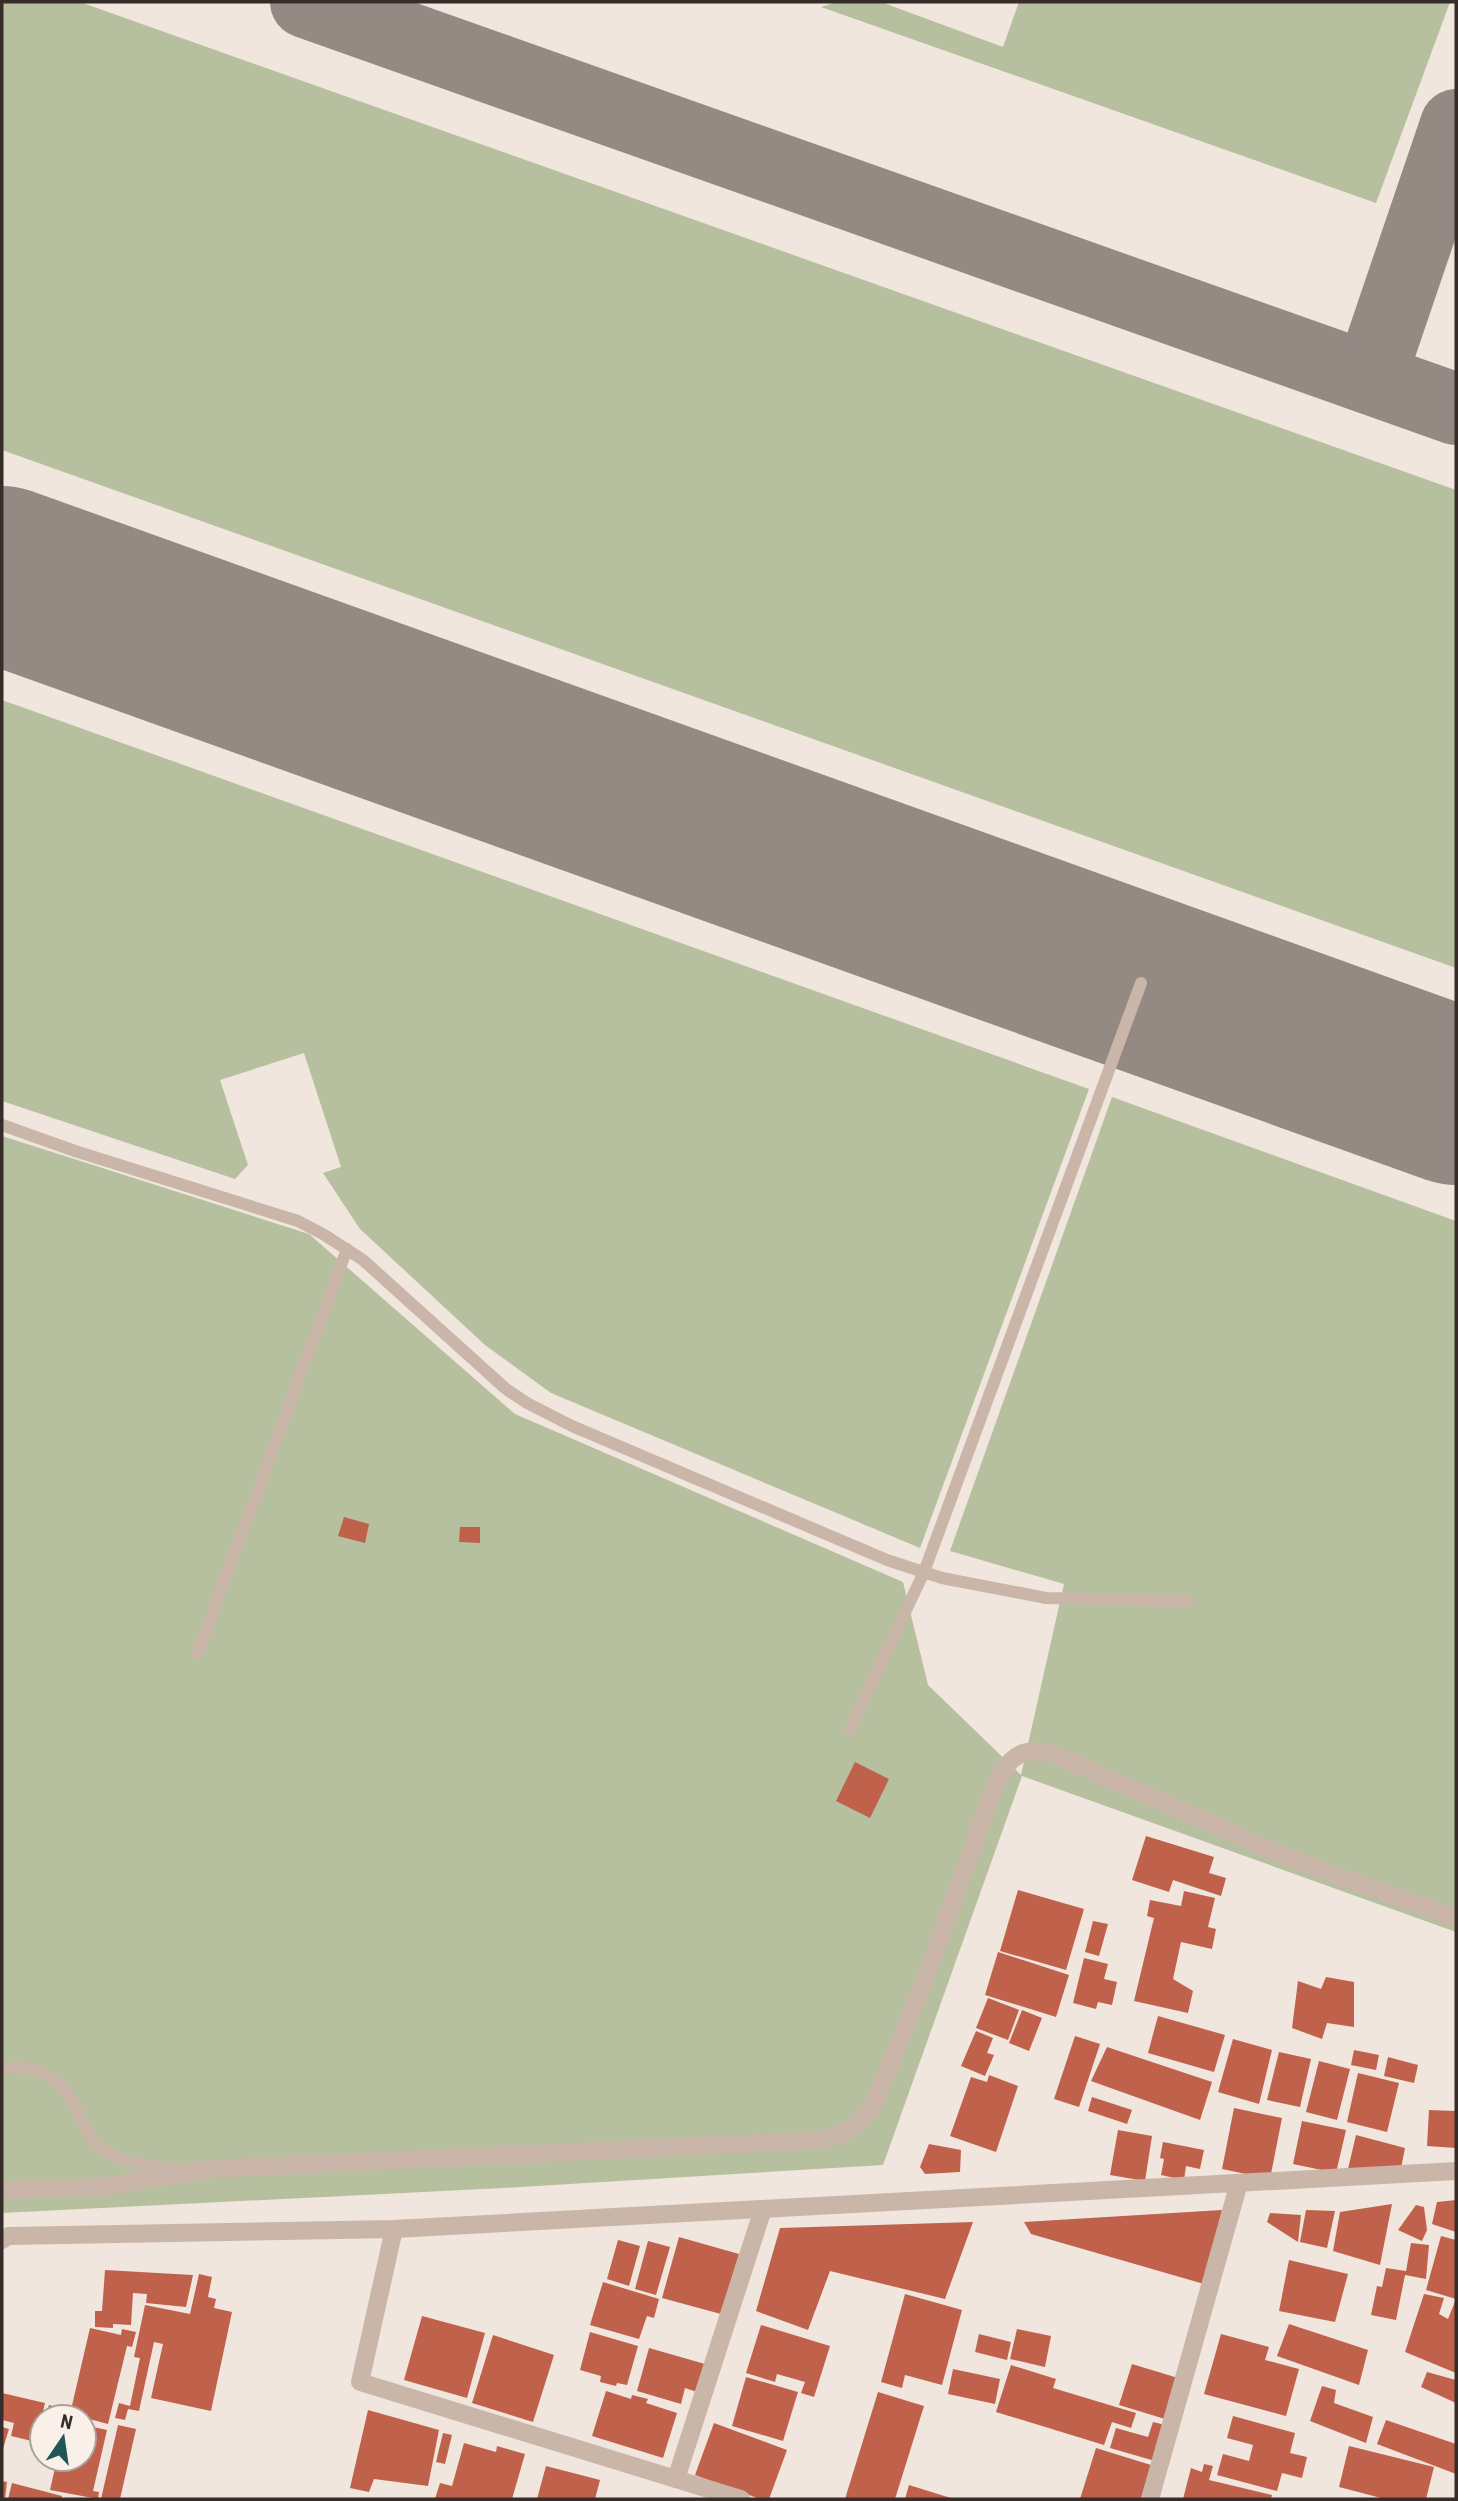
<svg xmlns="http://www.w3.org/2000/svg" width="1458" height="2501" viewBox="0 0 1458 2501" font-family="'Roboto Condensed',sans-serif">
  <rect width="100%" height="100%" fill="#f1e6dd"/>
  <g fill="#b6bf9e">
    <polygon points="2,2 80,2 1456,490 1456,968 2,450"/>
    <polygon points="837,2 881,2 1003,47 1019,2 1450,2 1376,203 821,7"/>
    <polygon points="2,700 1089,1089 920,1548 551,1393 485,1345 360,1229 323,1173 341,1167 304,1053 220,1080 248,1165 235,1179 2,1101"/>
    <polygon points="1112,1097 1456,1221 1456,1932 1022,1776 883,2165 503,2188 2,2213 2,1136 309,1234 515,1414 903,1582 928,1685 1021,1775 1064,1584 950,1551"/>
  </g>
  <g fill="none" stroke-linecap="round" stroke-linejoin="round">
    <g stroke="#948983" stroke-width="72">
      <polyline points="306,2 1456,409"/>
      <polyline points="1370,378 1456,125"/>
    </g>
    <polyline stroke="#948983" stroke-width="178" points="2,575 1456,1096"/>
  </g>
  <g fill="#c0614c">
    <polygon points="344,1517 369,1524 365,1543 338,1536"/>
    <polygon points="460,1527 480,1527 480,1543 459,1542"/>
    <polygon points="855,1762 889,1779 870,1818 836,1801"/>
    <polygon points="1146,1836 1214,1857 1209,1873 1226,1878 1221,1896 1173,1880 1169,1892 1132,1880"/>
    <polygon points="1018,1890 1084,1909 1066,1970 1000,1951"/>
    <polygon points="1184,1891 1215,1898 1208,1927 1216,1929 1212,1949 1181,1942 1173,1979 1193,1991 1188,2013 1134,2001 1154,1918 1147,1916 1150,1900 1181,1906"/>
    <polygon points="1093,1921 1108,1924 1099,1956 1085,1952"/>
    <polygon points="998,1952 1069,1975 1056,2017 985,1995"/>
    <polygon points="1084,1958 1108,1964 1104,1979 1117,1982 1112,2005 1098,2002 1096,2009 1073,2003"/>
    <polygon points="1326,1977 1354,1982 1354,2027 1327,2023 1322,2039 1292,2028 1298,1981 1321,1989"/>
    <polygon points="988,1998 1019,2010 1008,2040 976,2028"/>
    <polygon points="1022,2010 1042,2018 1029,2051 1009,2043"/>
    <polygon points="1158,2016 1225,2035 1214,2072 1148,2053"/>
    <polygon points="976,2031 993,2038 987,2053 994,2055 985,2076 961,2066"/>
    <polygon points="1075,2036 1100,2044 1079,2107 1054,2099"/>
    <polygon points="1233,2039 1272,2050 1259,2104 1218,2092"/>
    <polygon points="1107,2047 1212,2082 1200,2120 1091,2081"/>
    <polygon points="1354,2050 1379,2055 1376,2070 1351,2065"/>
    <polygon points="1279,2052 1311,2059 1300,2107 1267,2100"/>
    <polygon points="1388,2057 1418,2065 1414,2083 1384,2076"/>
    <polygon points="1319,2061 1350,2069 1337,2120 1306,2112"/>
    <polygon points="1358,2073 1399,2083 1387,2132 1347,2122"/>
    <polygon points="989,2075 1018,2086 996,2152 950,2136 971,2077 987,2082"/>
    <polygon points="1092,2097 1132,2110 1127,2124 1088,2111"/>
    <polygon points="1234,2108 1282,2118 1270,2179 1222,2169"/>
    <polygon points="1429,2110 1456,2111 1456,2148 1427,2146"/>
    <polygon points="1302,2121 1346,2130 1336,2173 1293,2164"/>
    <polygon points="1118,2130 1152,2136 1145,2181 1110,2175"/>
    <polygon points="1356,2135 1405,2148 1401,2168 1348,2169"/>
    <polygon points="1163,2142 1204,2150 1200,2169 1186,2166 1184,2180 1161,2175 1164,2159 1160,2158"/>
    <polygon points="929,2144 961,2150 960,2172 925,2174 920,2167"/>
    <polygon points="1456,2200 1456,2232 1432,2224 1437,2202"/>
    <polygon points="1392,2204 1380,2265 1333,2251 1340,2212"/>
    <polygon points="1416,2205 1424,2207 1427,2230 1422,2241 1398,2230"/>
    <polygon points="1222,2210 1204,2284 1031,2234 1024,2222"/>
    <polygon points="1306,2210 1335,2211 1327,2248 1300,2242"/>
    <polygon points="1270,2213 1301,2215 1298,2242 1267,2222"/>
    <polygon points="973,2222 945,2299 830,2271 808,2330 756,2311 780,2228"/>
    <polygon points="1441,2236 1456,2240 1456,2373 1405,2352 1424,2294 1444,2298 1439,2314 1448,2319 1456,2299 1426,2290"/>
    <polygon points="679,2237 739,2254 721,2314 662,2298"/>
    <polygon points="618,2240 640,2246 629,2286 607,2279"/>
    <polygon points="648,2241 670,2247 656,2295 635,2289"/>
    <polygon points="1411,2243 1429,2245 1426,2279 1405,2275 1396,2320 1371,2315 1377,2286 1382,2287 1386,2268 1406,2271"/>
    <polygon points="1289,2260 1348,2274 1335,2322 1279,2311"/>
    <polygon points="105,2270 193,2275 186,2307 146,2303 147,2294 133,2293 131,2325 113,2324 113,2328 95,2327 95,2311 102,2311"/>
    <polygon points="199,2274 212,2277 208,2297 216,2299 214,2308 232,2312 211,2411 151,2398 163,2344 154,2342 139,2411 128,2409 125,2420 115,2418 119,2403 130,2406 140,2358 134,2357 145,2305 190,2314"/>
    <polygon points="603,2282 659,2299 654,2318 647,2316 639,2339 590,2325"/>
    <polygon points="905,2294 962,2310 942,2385 905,2375 902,2388 881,2382"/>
    <polygon points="422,2316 485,2333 467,2398 404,2380"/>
    <polygon points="1289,2324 1368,2350 1359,2385 1277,2356"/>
    <polygon points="761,2325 830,2346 814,2397 801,2393 805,2382 777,2374 775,2382 746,2373"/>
    <polygon points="90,2328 121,2335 122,2329 136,2332 132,2347 127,2346 108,2424 70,2414"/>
    <polygon points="1017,2329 1051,2336 1045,2367 1010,2359"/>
    <polygon points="590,2332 638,2346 627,2385 617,2383 616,2386 600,2382 601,2376 580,2370"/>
    <polygon points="979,2334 1011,2342 1007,2360 975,2352"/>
    <polygon points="1221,2334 1269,2347 1265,2360 1299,2369 1286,2416 1204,2394"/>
    <polygon points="493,2335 554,2355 533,2422 472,2403"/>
    <polygon points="649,2348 705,2364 697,2392 685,2388 681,2404 637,2391"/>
    <polygon points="1132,2364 1178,2378 1165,2419 1119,2405"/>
    <polygon points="1011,2365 1056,2379 1053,2388 1136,2413 1131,2428 1112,2422 1104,2445 996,2412"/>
    <polygon points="953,2369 1000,2379 995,2404 948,2394"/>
    <polygon points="1427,2372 1456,2380 1456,2403 1421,2387"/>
    <polygon points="746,2377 798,2392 783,2441 732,2426"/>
    <polygon points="1322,2386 1336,2390 1334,2403 1373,2417 1366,2443 1310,2421"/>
    <polygon points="606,2391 631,2399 632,2395 648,2399 646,2403 677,2413 663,2458 592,2436"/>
    <polygon points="878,2392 924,2406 895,2499 845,2499"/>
    <polygon points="2,2393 45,2403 36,2442 11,2436 14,2423 2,2420"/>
    <polygon points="49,2405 65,2409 64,2417 46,2417"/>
    <polygon points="368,2410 439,2430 428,2486 374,2479 369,2492 350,2488"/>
    <polygon points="1233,2416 1295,2433 1290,2453 1307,2457 1302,2478 1282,2473 1277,2491 1217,2475 1223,2454 1249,2461 1253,2445 1227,2438"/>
    <polygon points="1386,2420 1456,2444 1456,2474 1377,2444"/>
    <polygon points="1153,2422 1165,2425 1155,2461 1110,2448 1116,2428 1148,2437"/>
    <polygon points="714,2423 787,2450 769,2499 760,2499 695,2475"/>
    <polygon points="84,2425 107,2430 93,2491 99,2492 98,2499 50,2490 57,2459 84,2459"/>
    <polygon points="118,2425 136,2429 120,2499 101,2499"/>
    <polygon points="2,2427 9,2429 2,2452"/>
    <polygon points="443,2433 452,2435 445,2464 436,2462"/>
    <polygon points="464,2443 496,2452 497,2446 525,2454 512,2499 435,2499 440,2483 452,2486"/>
    <polygon points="1349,2446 1434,2467 1426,2499 1385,2499 1339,2487"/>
    <polygon points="1096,2448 1151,2465 1141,2499 1080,2499"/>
    <polygon points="1204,2464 1213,2466 1209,2480 1272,2495 1271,2499 1183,2499 1191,2468 1202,2472"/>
    <polygon points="546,2466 600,2480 595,2499 537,2499"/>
    <polygon points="2,2481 7,2482 5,2499 2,2499"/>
    <polygon points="12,2483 62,2496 61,2499 8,2499"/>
    <polygon points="909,2485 954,2499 905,2499"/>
  </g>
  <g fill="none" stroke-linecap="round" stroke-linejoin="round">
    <g stroke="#c9b6a9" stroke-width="12">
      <polyline points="2,1125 75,1151 298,1221 323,1234 363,1260 506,1389 527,1403 572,1426 887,1560 942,1578 1046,1598 1187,1601"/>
      <polyline points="197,1654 347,1249"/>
      <polyline points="850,1729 924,1572 1141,983"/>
      <path d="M2 2069C32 2063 59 2076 74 2104 82 2120 88 2138 103 2149 124 2165 157 2166 181 2171"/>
    </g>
    <g stroke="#c9b6a9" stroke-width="18">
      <path d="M2 2190 99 2187 210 2169 823 2140C844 2134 859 2126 872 2108L922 1987 998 1777C1015 1751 1028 1746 1058 1756L1291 1859 1456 1918"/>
      <polyline points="394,2229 360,2382 741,2499"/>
      <polyline points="676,2479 763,2209"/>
      <polyline points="1150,2499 1239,2183"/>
    </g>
    <polyline stroke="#c9b6a9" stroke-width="18" points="2,2240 8,2236 394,2229 1456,2171"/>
  </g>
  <rect width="1458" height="2501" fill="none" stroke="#362c29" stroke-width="7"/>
  <g transform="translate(63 2438) rotate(13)"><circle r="33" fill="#f9f1e9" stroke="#aba29c" stroke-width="2"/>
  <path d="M0-5L12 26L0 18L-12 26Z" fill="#205656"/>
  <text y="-10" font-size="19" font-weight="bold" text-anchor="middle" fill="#362c29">N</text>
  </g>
</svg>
